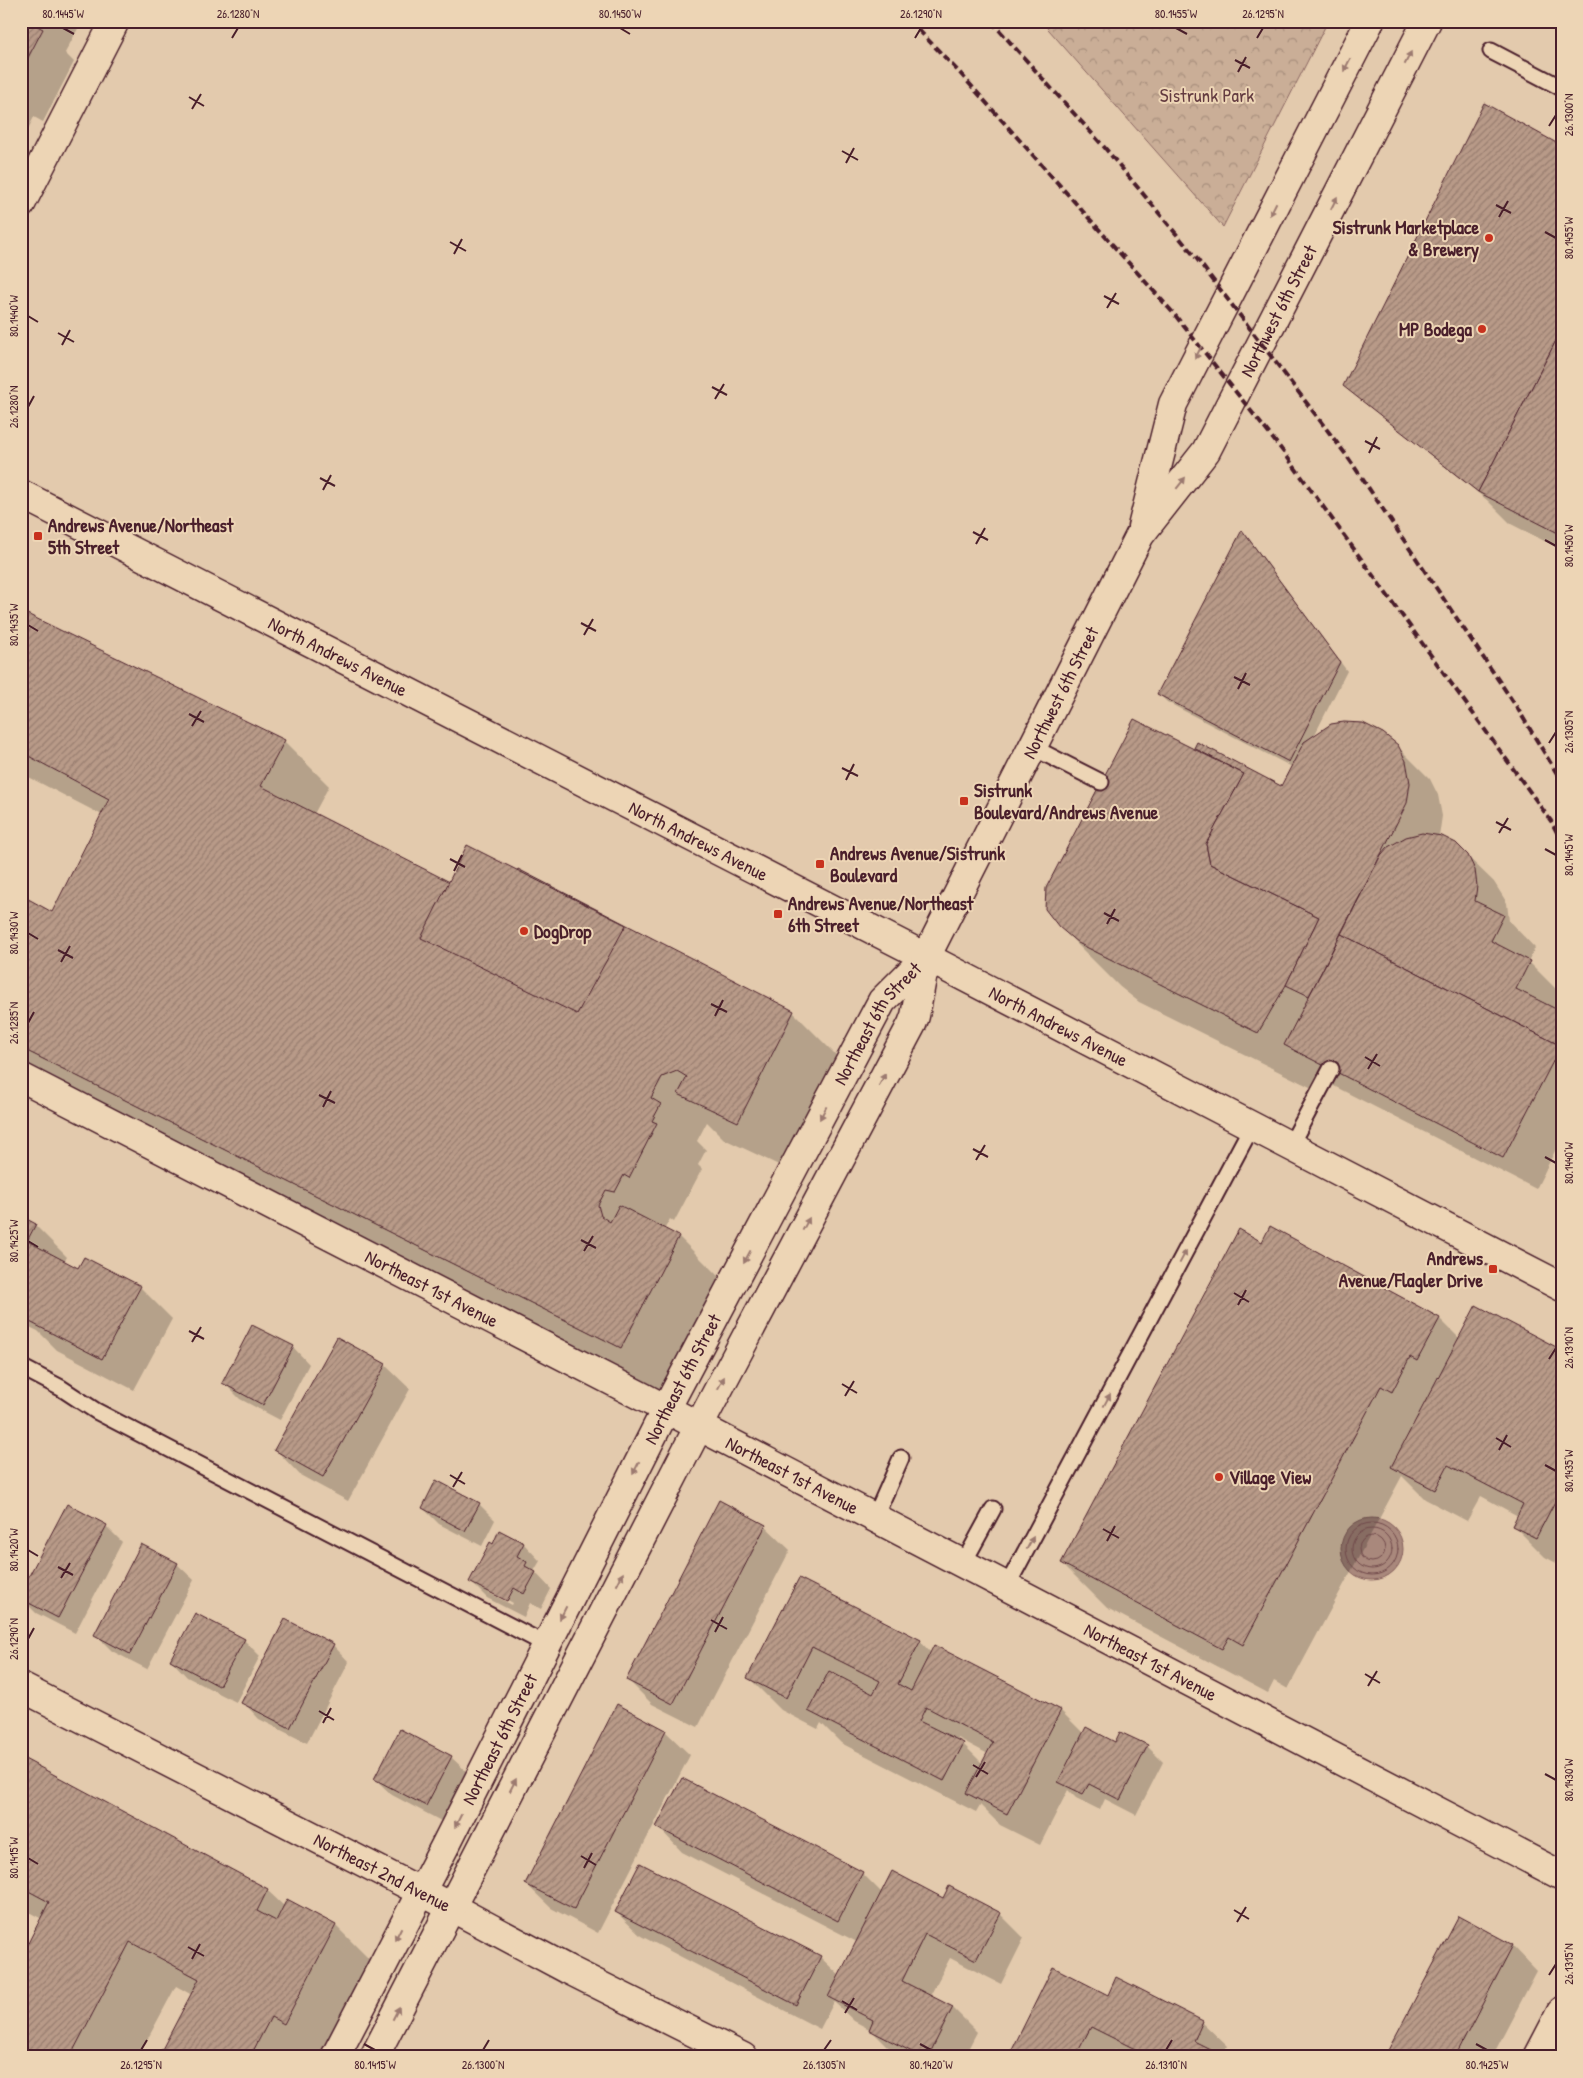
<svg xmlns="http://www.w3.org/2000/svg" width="1583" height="2078" viewBox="0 0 1583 2078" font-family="'Patrick Hand',sans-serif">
  <defs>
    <pattern id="park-crowns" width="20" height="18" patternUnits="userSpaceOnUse" patternTransform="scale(1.25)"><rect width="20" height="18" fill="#caae97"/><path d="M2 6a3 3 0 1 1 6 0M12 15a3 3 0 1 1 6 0" fill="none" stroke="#a68d7b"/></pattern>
    <pattern id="building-hatch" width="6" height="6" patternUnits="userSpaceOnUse" patternTransform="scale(1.25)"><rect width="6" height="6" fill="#b89a88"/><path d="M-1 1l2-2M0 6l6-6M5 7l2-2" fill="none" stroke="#987d6f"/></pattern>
  </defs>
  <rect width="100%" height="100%" fill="#e3caad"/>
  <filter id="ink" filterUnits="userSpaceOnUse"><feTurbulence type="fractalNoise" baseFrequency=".02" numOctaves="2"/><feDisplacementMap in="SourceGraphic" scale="10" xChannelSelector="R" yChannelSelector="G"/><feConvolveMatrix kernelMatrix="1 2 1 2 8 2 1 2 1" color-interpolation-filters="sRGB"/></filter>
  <g filter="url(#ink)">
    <polygon fill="url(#park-crowns)" stroke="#8a6661" points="1041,21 1328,21 1223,227"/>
    <circle fill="#a9887b" stroke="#835e5b" cx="1372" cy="1549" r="31"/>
    <g fill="#0003" fill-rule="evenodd">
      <polygon points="21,21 82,21 65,53 74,62 43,122 34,117 21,143"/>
      <polygon points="1562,148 1562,550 1511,524 1487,500 1344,386"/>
      <polygon points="1243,532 1250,540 1347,671 1313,738 1397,746 1430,779 1438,795 1442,816 1439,837 1461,850 1494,882 1507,903 1509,921 1535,948 1528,961 1561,994 1554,1009 1562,1015 1562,1137 1536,1189 1324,1081 1318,1091 1139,1002 1120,987 1060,927 1202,754 1196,747 1281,788 1292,767 1167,702 1159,694"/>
      <polygon points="21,612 284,741 329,786 314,814 450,883 793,1012 838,1057 783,1167 724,1139 707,1122 697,1141 706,1150 698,1165 702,1169 674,1222 670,1219 664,1230 679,1237 724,1282 666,1392 21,1070 21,897 53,913 102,815 21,773"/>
      <polygon points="21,1218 35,1225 67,1257 64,1262 78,1270 140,1287 172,1319 134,1390 57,1350 38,1331 21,1323"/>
      <polygon points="1271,1228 1440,1319 1460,1339 1562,1351 1562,1566 1545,1557 1513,1525 1518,1516 1481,1496 1467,1521 1425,1499 1402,1476 1288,1689 1274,1681 1268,1693 1107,1608 1062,1563 1263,1244"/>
      <polygon points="293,1347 309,1364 280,1420 240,1399 224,1383"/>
      <polygon points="385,1365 410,1389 348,1501 300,1475 276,1450"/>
      <polygon points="479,1504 495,1520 482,1546 439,1524 423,1508"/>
      <polygon points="106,1526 122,1542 75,1633 36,1613 21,1598"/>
      <polygon points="765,1526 790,1550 698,1727 652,1704 627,1679"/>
      <path d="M500 1532 524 1544 540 1561 534 1571 551 1589 541 1609 530 1603 524 1617 487 1598 471 1582ZM489 1590 513 1603 512 1605 489 1593Z"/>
      <polygon points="21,1544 26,1549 21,1557"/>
      <polygon points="177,1564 194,1580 147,1669 112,1651 96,1635"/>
      <path d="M799 1579 920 1641 931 1653 1061 1711 1084 1734 1115 1743 1147 1746 1163 1762 1136 1815 1105 1799 1100 1810 1076 1798 1068 1790 1040 1845 1000 1825 980 1805 976 1812 841 1743 821 1723 818 1729 781 1710 749 1678ZM958 1738 988 1754 983 1764 963 1744 957 1741Z"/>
      <polygon points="244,1640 260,1656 236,1702 187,1677 171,1660"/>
      <polygon points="333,1645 349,1662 307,1743 259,1719 243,1702"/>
      <polygon points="665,1731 690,1755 598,1933 551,1908 526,1884"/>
      <polygon points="451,1757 468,1773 443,1822 392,1795 375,1779"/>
      <polygon points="21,1758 267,1890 285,1907 288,1901 336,1926 381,1971 335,2057 160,2057 192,1995 176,1986 138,2057 21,2057 42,1919 21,1908"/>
      <polygon points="683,1780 862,1873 882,1893 944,1899 1000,1914 1024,1938 1001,1984 950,1958 930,1996 953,2008 977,2032 964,2057 901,2057 895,2054 871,2030 854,2021 834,2002 820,2029 641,1936 616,1912 820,1957 840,1976 857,1942 682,1852 658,1827"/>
      <polygon points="1460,1918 1513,1946 1537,1971 1492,2057 1388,2057"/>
      <polygon points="1109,1996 1202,2022 1227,2046 1222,2056 1223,2057 1128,2057 1115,2050 1112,2057 1017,2057 1012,2052"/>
    </g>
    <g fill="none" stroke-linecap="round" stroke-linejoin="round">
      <g stroke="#70494b" stroke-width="1">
        <circle cx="1372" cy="1549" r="26"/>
        <circle cx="1372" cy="1549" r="20"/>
        <circle cx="1372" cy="1549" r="13"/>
      </g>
    </g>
    <g fill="url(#building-hatch)" stroke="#4a1f2b">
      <polygon points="21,21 33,21 32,23 43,29 21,71"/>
      <polygon points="1484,103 1562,146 1562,329 1478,492 1343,386"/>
      <polygon points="1562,329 1562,535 1478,492"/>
      <polygon points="1242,530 1340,662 1289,762 1157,694"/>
      <polygon points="21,611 285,740 261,786 497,906 518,869 794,1011 738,1122 678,1094 687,1077 677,1071 662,1077 651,1098 661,1104 652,1121 657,1123 629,1178 624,1175 615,1192 606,1190 598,1205 601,1216 610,1222 619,1205 679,1236 621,1348 21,1048 21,895 52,912 109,799 21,752"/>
      <polygon points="1134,719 1244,774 1206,844 1210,864 1319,917 1286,985 1258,1033 1078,943 1059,927 1045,909 1046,888"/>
      <polygon points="1344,722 1363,723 1383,733 1398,745 1406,761 1410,783 1407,803 1309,996 1286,985 1319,917 1210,864 1206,844 1244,774 1194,748 1197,742 1281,786 1304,742 1331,724"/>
      <polygon points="1422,833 1442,836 1456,843 1468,855 1475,870 1477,886 1475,901 1504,915 1491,941 1530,961 1516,989 1558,1010 1562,1015 1561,1046 1341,934 1381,855 1388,847 1406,837"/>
      <polygon points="467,845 626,925 577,1014 421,938"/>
      <polygon points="1341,934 1561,1046 1503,1158 1284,1045"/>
      <polygon points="21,1216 36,1224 27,1241 78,1268 84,1257 141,1286 102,1359 24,1319 27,1311 21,1308"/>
      <polygon points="1270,1226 1440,1318 1417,1361 1410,1357 1392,1392 1381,1386 1243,1645 1229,1637 1222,1649 1061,1563 1239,1229 1262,1242"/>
      <polygon points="1476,1305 1562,1350 1562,1488 1536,1538 1512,1526 1523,1504 1448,1465 1435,1490 1391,1467"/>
      <polygon points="252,1325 294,1346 263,1405 222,1383"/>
      <polygon points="337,1337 386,1364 323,1477 274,1450"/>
      <polygon points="436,1480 480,1503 465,1531 422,1508"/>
      <polygon points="719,1500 766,1525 673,1704 626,1680"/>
      <polygon points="67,1504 107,1525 58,1618 21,1599 21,1591"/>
      <polygon points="499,1530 524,1543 517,1556 527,1562 525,1566 536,1572 524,1594 514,1588 507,1601 469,1582 490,1542 493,1544"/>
      <polygon points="141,1544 178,1563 130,1654 94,1635"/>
      <polygon points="799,1578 921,1640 898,1684 911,1691 934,1645 1061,1710 1007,1814 966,1793 993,1742 926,1707 919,1721 964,1743 944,1781 808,1711 829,1671 873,1694 880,1681 812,1647 786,1698 747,1678"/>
      <polygon points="195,1613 245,1639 219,1686 170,1660"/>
      <polygon points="285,1619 334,1644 290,1728 241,1703"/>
      <polygon points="617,1704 666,1730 574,1909 525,1884"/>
      <polygon points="1086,1727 1115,1742 1120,1732 1148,1745 1120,1800 1089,1784 1083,1794 1058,1782"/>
      <polygon points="400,1729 452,1756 426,1806 374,1779"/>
      <polygon points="21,1757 268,1889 257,1911 276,1921 287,1899 336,1925 284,2024 271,2017 250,2057 158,2057 199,1979 130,1942 70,2057 21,2057 21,1957 49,1902 21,1887"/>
      <polygon points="682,1778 863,1872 838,1921 656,1827"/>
      <polygon points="640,1863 821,1956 796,2005 615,1912"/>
      <polygon points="892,1871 943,1898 949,1886 1001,1913 976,1960 925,1934 902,1981 953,2007 928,2057 922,2057 869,2030 873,2020 828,1997"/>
      <polygon points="1459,1916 1513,1945 1455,2057 1387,2057 1385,2056"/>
      <polygon points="1053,1967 1108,1995 1116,1977 1203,2021 1194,2041 1226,2057 1151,2057 1091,2027 1075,2057 1020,2057 1011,2052"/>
    </g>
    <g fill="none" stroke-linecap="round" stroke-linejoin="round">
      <defs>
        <g id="lane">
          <polyline points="1491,51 1562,88"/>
          <polyline points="1032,747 1101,782"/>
          <polyline points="1290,1146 1331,1069"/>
          <polyline points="21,1367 61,1388 96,1411 547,1645"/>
          <polyline points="875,1517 901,1458"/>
          <polyline points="963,1564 993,1509"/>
          <polyline points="1007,1586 1252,1126"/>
        </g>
        <g id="street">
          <polyline points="21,204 115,21"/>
          <path id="s1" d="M21 1077 643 1397 1562 1876"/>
          <path id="s2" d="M21 1687 451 1907 567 1969 743 2057"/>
          <polyline points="1538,2057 1562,2011"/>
        </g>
        <g id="secondary">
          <path id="s3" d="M21 494 926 957 1562 1287"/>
          <polyline points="1142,527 1173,404 1370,21"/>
          <path id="s4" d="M335 2057 445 1846 666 1409 882 1001 926 957"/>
          <path id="s5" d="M374 2057 699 1426 912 1024 915 1016 926 957 1140 535 1206 451 1427 21"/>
        </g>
      </defs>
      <use href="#lane" stroke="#4a1f2b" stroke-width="19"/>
      <use href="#street" stroke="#4a1f2b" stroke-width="31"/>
      <use href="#secondary" stroke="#4a1f2b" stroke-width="31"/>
      <use href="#lane" stroke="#edd5b5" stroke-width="15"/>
      <use href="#street" stroke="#edd5b5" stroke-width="28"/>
      <use href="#secondary" stroke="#edd5b5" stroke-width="28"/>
      <g stroke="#4a1f2b" stroke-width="4" stroke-dasharray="8 4" stroke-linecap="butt">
        <polyline points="910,21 959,72 1175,315 1285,454 1551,821 1562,842"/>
        <polyline points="991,21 1105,148 1197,259 1347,456 1516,706 1562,782"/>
      </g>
    </g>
    <defs><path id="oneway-solid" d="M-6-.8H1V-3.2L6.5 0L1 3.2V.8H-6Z" transform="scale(1.25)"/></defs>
    <g fill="#9c7a70">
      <use href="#oneway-solid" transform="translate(1408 58) rotate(-63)"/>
      <use href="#oneway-solid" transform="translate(1347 65) rotate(117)"/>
      <use href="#oneway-solid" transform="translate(1334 203) rotate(-63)"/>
      <use href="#oneway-solid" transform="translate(1273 209) rotate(117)"/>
      <use href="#oneway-solid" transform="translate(1198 353) rotate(117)"/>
      <use href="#oneway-solid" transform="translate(1181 483) rotate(-52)"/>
      <use href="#oneway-solid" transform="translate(882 1080) rotate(-62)"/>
      <use href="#oneway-solid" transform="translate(823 1113) rotate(118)"/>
      <use href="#oneway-solid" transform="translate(806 1224) rotate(-62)"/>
      <use href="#oneway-solid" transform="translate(747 1257) rotate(118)"/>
      <use href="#oneway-solid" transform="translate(1183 1257) rotate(-62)"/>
      <use href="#oneway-solid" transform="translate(721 1383) rotate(-62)"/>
      <use href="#oneway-solid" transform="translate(1107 1400) rotate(-62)"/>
      <use href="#oneway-solid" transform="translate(636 1468) rotate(117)"/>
      <use href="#oneway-solid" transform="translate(1030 1543) rotate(-62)"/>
      <use href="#oneway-solid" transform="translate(620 1579) rotate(-63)"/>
      <use href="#oneway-solid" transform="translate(563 1613) rotate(117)"/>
      <use href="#oneway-solid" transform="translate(513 1785) rotate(-63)"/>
      <use href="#oneway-solid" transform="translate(458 1821) rotate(117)"/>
      <use href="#oneway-solid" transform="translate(398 1934) rotate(117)"/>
      <use href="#oneway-solid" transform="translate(396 2013) rotate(-63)"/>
    </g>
  </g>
  <path fill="none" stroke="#4a1f2b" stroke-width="2" d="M63 28 74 34M620 28 630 34M1176 28 1187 34M232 38 238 28M915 38 921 28M1257 38 1263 28M1235 60 1250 68M1238 72 1246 57M189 97 204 106M192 109 201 94M1549 126 1556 115M842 151 858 160M846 163 854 148M1496 205 1511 213M1499 217 1508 201M1545 232 1556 238M450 242 466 251M454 254 462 239M1104 296 1119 304M1107 308 1116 293M28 316 38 322M58 333 74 342M62 345 70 330M712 387 727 395M715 399 724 384M28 407 34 396M1365 441 1380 449M1369 453 1377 437M320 478 335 486M323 490 331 475M973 532 988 540M1545 540 1556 546M976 544 985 528M581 623 596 631M28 625 38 631M584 635 593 619M1234 677 1250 685M1238 689 1246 673M189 714 204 722M192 726 201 711M1549 743 1556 732M842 768 858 776M846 780 854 764M1496 822 1511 830M1499 833 1508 818M1545 849 1556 855M450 859 465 867M454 871 462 855M1104 913 1119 921M1107 924 1115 909M28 933 38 939M58 950 73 958M61 962 70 946M711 1004 727 1012M715 1016 723 1000M28 1023 34 1012M1365 1057 1380 1066M1368 1069 1377 1054M319 1095 335 1103M323 1107 331 1091M973 1149 988 1157M1545 1157 1556 1163M976 1160 985 1145M581 1240 596 1248M28 1241 38 1247M584 1251 593 1236M1234 1293 1249 1302M1238 1305 1246 1290M189 1331 204 1339M192 1342 201 1327M1549 1359 1556 1348M842 1384 857 1393M845 1396 854 1381M1496 1438 1511 1447M1499 1450 1507 1435M1545 1465 1556 1471M450 1475 465 1484M453 1487 462 1472M1103 1529 1119 1538M1107 1541 1115 1526M28 1550 38 1556M58 1567 73 1575M61 1578 70 1563M711 1620 727 1629M715 1632 723 1617M28 1639 34 1628M1365 1674 1380 1683M1368 1686 1377 1671M319 1711 334 1720M323 1723 331 1708M973 1765 988 1774M1545 1774 1556 1780M976 1777 985 1762M581 1856 596 1865M28 1858 38 1864M584 1868 592 1853M1234 1910 1249 1919M1237 1922 1246 1907M188 1947 204 1956M192 1959 200 1944M1549 1975 1556 1964M842 2001 857 2010M845 2013 854 1998M364 2044 375 2050M920 2044 931 2050M1476 2044 1487 2050M141 2050 147 2040M483 2050 489 2040M824 2050 831 2040M1166 2050 1172 2040"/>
  <g fill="#c8321e" stroke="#edd5b5" stroke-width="2">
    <circle cx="1489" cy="238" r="5"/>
    <circle cx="1482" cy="329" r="5"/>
    <rect x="33" y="531" width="10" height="10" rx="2.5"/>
    <rect x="959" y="796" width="10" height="10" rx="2.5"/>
    <rect x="815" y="859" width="10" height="10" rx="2.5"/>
    <rect x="773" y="909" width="10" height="10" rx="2.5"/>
    <circle cx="524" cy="931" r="5"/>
    <rect x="1488" y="1264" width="10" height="10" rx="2.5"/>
    <circle cx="1219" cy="1477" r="5"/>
  </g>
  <g text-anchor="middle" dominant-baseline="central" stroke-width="4" stroke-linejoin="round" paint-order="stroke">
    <g font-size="19" fill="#643c41" stroke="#edd5b5">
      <text x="1207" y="95">Sistrunk Park</text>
    </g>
    <g font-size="19" font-weight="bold" fill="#4a1f2b" stroke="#edd5b5" text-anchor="start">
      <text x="1479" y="227" text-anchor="end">Sistrunk Marketplace<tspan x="1479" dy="22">&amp; Brewery</tspan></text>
      <text x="1472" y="329" text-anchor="end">MP Bodega</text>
      <text x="48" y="525">Andrews Avenue/Northeast<tspan x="48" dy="22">5th Street</tspan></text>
      <text x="974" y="790">Sistrunk<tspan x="974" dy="22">Boulevard/Andrews Avenue</tspan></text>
      <text x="830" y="853">Andrews Avenue/Sistrunk<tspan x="830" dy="22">Boulevard</tspan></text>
      <text x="788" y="903">Andrews Avenue/Northeast<tspan x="788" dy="22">6th Street</tspan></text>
      <text x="534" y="931">DogDrop</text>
      <text x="1483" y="1258" text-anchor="end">Andrews<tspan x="1483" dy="22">Avenue/Flagler Drive</tspan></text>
      <text x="1229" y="1477">Village View</text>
    </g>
    <g font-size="19" fill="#4a1f2b" stroke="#edd5b5">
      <text stroke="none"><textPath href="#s5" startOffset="1971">Northwest 6th Street</textPath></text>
      <text stroke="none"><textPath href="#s3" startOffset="356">North Andrews Avenue</textPath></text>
      <text stroke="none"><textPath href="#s5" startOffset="1530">Northwest 6th Street</textPath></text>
      <text stroke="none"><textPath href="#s3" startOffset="761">North Andrews Avenue</textPath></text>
      <text stroke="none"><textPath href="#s4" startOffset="1168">Northeast 6th Street</textPath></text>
      <text stroke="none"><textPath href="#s3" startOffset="1166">North Andrews Avenue</textPath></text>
      <text stroke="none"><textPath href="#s1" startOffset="462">Northeast 1st Avenue</textPath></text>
      <text stroke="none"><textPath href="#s4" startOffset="762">Northeast 6th Street</textPath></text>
      <text stroke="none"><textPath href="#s1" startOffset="868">Northeast 1st Avenue</textPath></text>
      <text stroke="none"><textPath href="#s1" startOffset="1272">Northeast 1st Avenue</textPath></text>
      <text stroke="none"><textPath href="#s4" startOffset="358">Northeast 6th Street</textPath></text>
      <text stroke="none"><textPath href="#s2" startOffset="406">Northeast 2nd Avenue</textPath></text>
    </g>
  </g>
  <rect width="1583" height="2078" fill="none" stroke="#edd5b5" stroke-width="55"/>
  <rect x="28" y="28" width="1528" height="2022" fill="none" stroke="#4a1f2b" stroke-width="2"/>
  <g font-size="12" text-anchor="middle" fill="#4a1f2b">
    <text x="63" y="18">80.1445°W</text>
    <text x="238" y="18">26.1280°N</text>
    <text x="620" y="18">80.1450°W</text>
    <text x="921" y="18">26.1290°N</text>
    <text x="1176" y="18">80.1455°W</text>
    <text x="1263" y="18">26.1295°N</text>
    <text transform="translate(1569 115) rotate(-90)" y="4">26.1300°N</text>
    <text transform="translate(1569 238) rotate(-90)" y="4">80.1455°W</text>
    <text transform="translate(14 316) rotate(-90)" y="4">80.1440°W</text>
    <text transform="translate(14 407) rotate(-90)" y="4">26.1280°N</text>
    <text transform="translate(1569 546) rotate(-90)" y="4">80.1450°W</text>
    <text transform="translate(14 625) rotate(-90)" y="4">80.1435°W</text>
    <text transform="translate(1569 732) rotate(-90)" y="4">26.1305°N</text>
    <text transform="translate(1569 855) rotate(-90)" y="4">80.1445°W</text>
    <text transform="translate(14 933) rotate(-90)" y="4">80.1430°W</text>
    <text transform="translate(14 1023) rotate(-90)" y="4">26.1285°N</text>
    <text transform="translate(1569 1163) rotate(-90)" y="4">80.1440°W</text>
    <text transform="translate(14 1241) rotate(-90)" y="4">80.1425°W</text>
    <text transform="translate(1569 1348) rotate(-90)" y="4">26.1310°N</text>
    <text transform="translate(1569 1471) rotate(-90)" y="4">80.1435°W</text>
    <text transform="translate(14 1550) rotate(-90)" y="4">80.1420°W</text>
    <text transform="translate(14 1639) rotate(-90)" y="4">26.1290°N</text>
    <text transform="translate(1569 1780) rotate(-90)" y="4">80.1430°W</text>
    <text transform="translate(14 1858) rotate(-90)" y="4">80.1415°W</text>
    <text transform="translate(1569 1964) rotate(-90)" y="4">26.1315°N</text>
    <text x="141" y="2069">26.1295°N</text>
    <text x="375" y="2069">80.1415°W</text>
    <text x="483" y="2069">26.1300°N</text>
    <text x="824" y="2069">26.1305°N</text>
    <text x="931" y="2069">80.1420°W</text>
    <text x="1166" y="2069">26.1310°N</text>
    <text x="1487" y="2069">80.1425°W</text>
  </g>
</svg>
